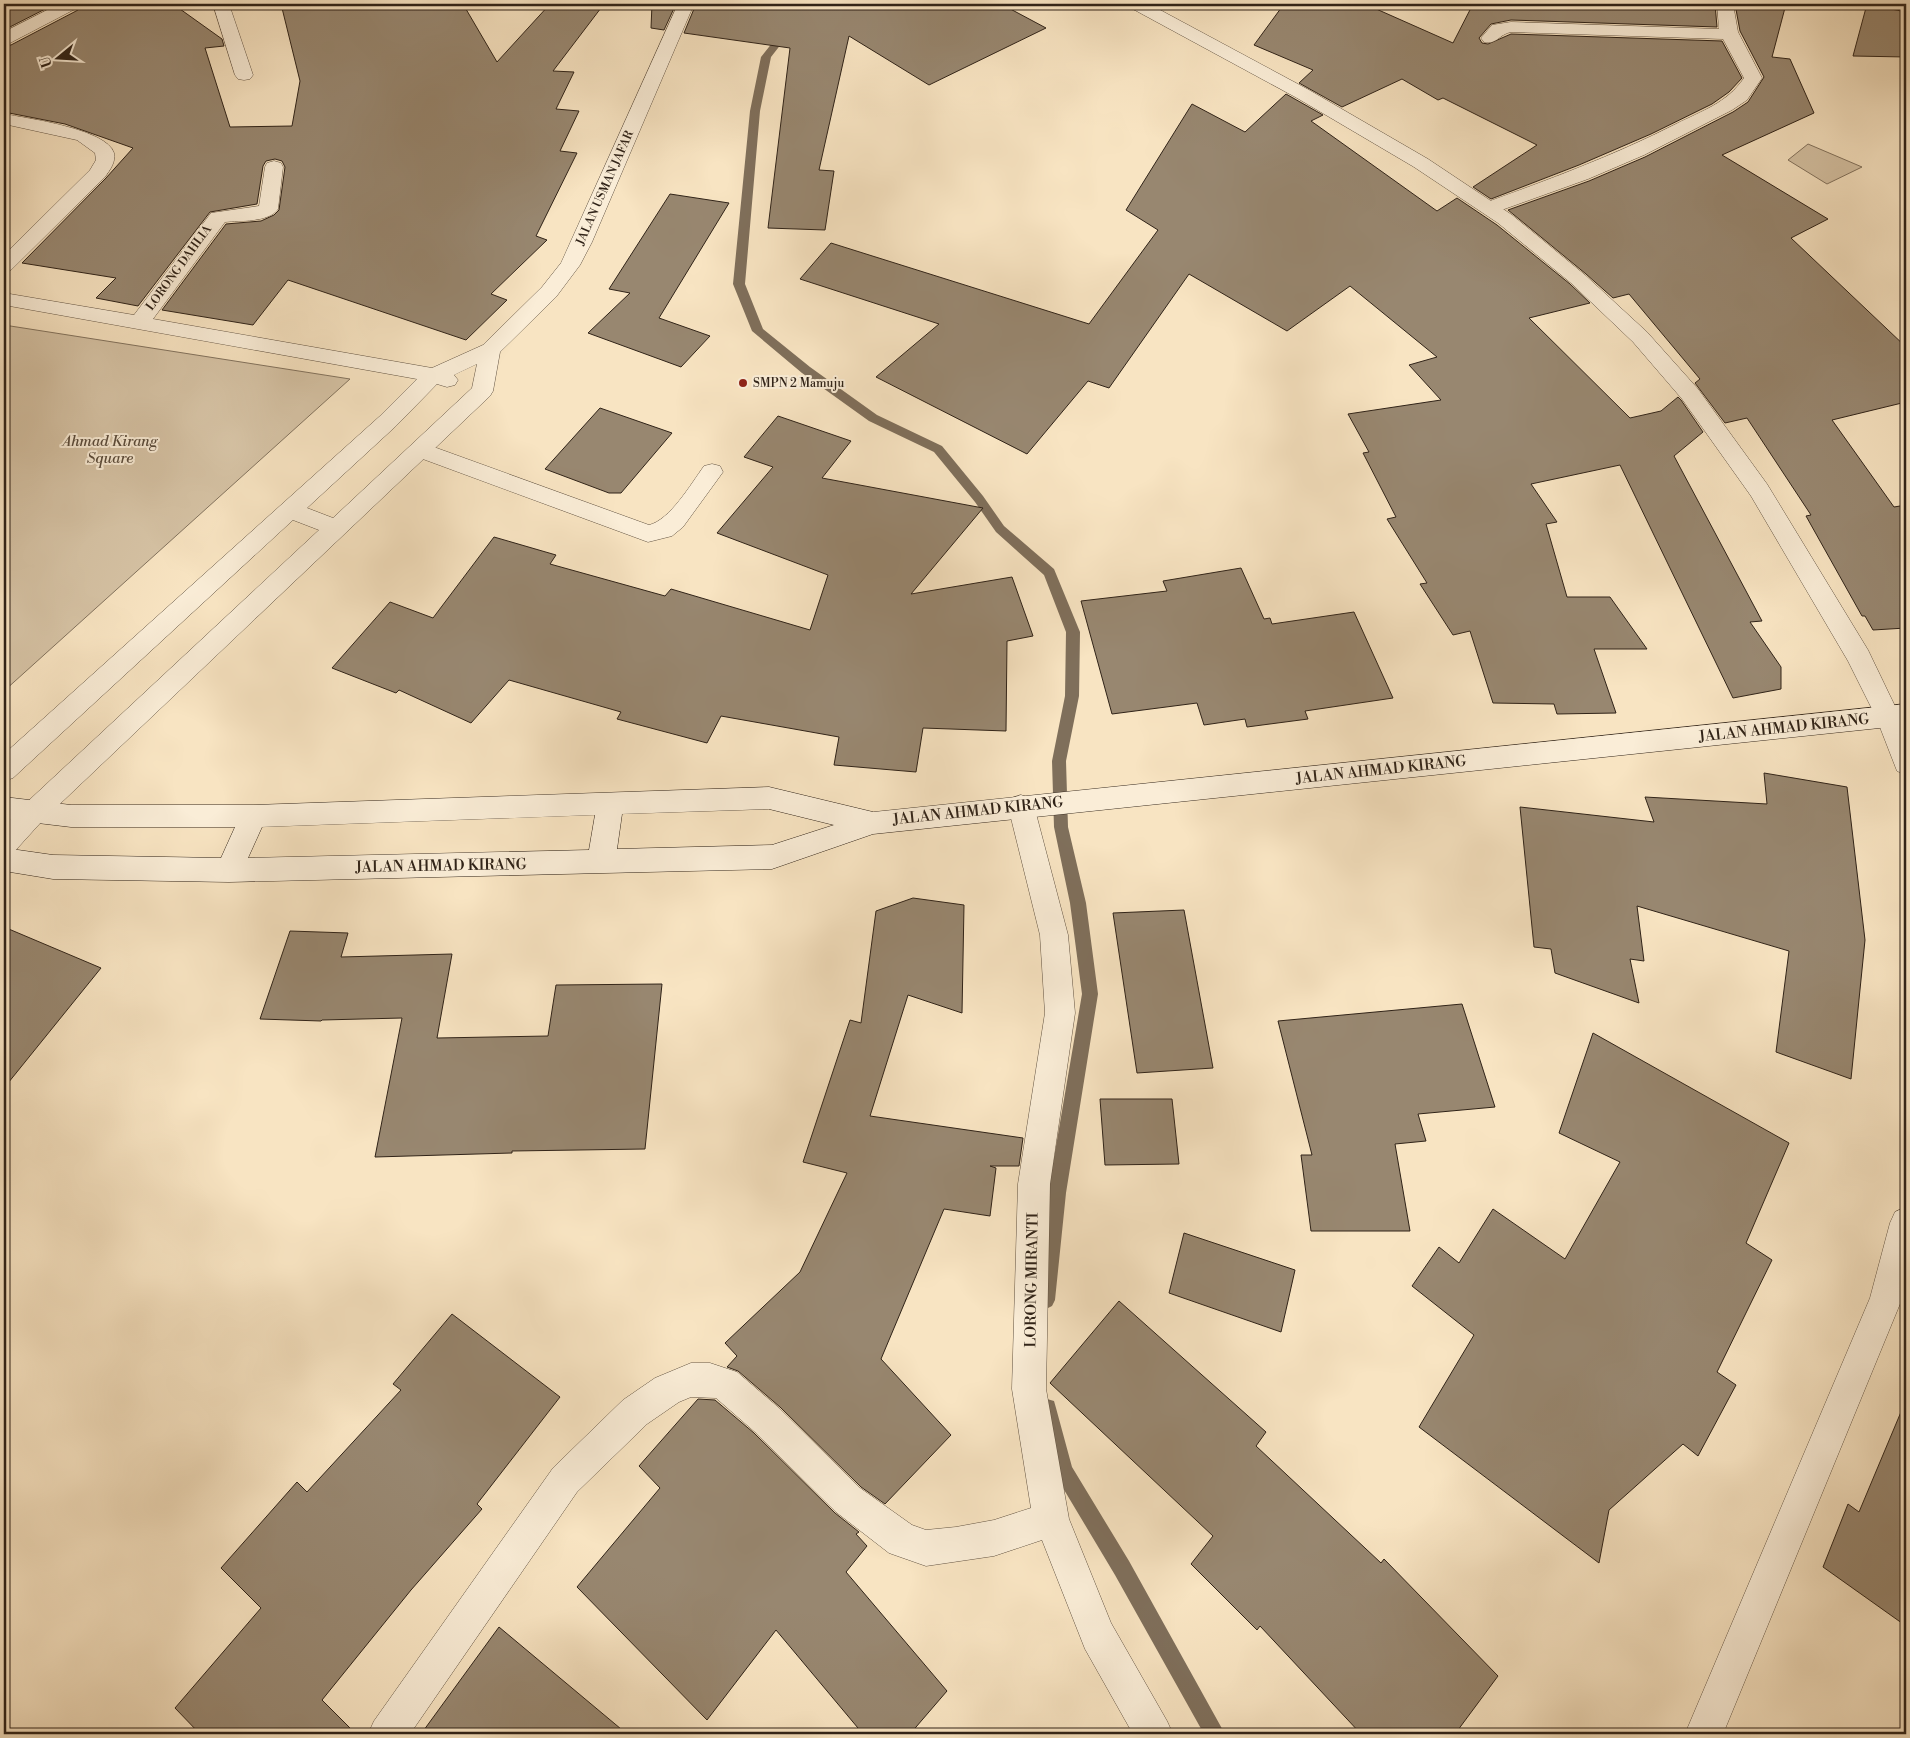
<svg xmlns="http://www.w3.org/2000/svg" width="1910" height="1738" viewBox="0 0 1910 1738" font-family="'Libre Bodoni',serif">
  <rect width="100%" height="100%" fill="#f8e4c2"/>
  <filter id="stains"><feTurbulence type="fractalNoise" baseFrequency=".004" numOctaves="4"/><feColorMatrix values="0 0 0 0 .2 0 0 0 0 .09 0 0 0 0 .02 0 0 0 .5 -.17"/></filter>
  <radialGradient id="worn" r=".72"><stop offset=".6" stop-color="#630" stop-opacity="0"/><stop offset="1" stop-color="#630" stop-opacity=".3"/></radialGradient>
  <g fill="#d6c3a5" stroke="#83735e">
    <polygon points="1808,144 1862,167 1827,184 1788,160"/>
    <polygon points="4,325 350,379 4,691"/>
  </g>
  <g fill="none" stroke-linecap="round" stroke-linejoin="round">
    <g fill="#7f6f5b" fill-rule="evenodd">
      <polygon points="787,27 792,30 771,57 760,111 745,284 763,329 810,367 877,415 942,446 983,496 1004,526 1054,569 1080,632 1079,696 1066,761 1068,827 1086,903 1098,994 1066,1193 1055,1300 1052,1306 1046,1309 1040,1306 1037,1300 1048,1193 1082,994 1070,903 1054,827 1052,761 1065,696 1066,632 1044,575 996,532 975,502 934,452 869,421 802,373 752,331 733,284 750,111 761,57 784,28"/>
      <polygon points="1047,1399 1054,1401 1056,1408 1072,1467 1129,1561 1225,1734 1204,1734 1115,1575 1057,1478 1038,1408 1040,1401"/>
    </g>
  </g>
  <g fill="#988770" stroke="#302318">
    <polygon points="4,4 55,4 4,30"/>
    <polygon points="81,4 173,4 222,39 224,46 205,48 230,127 292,126 300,81 281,4 463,4 497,62 550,4 604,4 553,71 574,72 556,109 579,111 560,151 577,153 536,236 547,240 491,294 507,300 466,340 288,280 253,325 162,310 226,224 261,221 274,215 279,210 285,167 282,161 275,159 266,161 263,166 257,204 210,212 138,306 96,298 116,278 22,263 106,178 133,148 65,124 4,112 4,46 11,45 78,10"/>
    <polygon points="652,4 676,4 664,30 651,28"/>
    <polygon points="696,4 1001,4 1046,28 929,85 849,36 819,170 834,171 825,230 768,228 790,48 684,33"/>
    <polygon points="1284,4 1365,4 1453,43 1473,4 1715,4 1717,27 1511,20 1491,24 1479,38 1482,43 1488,44 1511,34 1722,41 1742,78 1729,92 1712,104 1651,134 1579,165 1491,199 1473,187 1537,145 1443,98 1438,100 1402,79 1342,107 1299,83 1313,70 1254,45"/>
    <polygon points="1735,4 1786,4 1772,57 1790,59 1814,113 1722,155 1828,219 1791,238 1906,347 1906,402 1832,420 1894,507 1906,505 1906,628 1873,630 1865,616 1862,616 1806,516 1811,515 1747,418 1725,423 1695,383 1700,379 1629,294 1613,298 1586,274 1508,210 1589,181 1645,157 1733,112 1748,102 1764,77 1740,31"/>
    <polygon points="1867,4 1906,12 1906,57 1853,56"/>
    <polygon points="1286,94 1323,115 1311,121 1437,211 1457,198 1497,225 1570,284 1590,303 1529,318 1630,418 1661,411 1678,397 1681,400 1703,432 1674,456 1762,621 1750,622 1781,667 1781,689 1733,698 1620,465 1531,484 1557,522 1546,524 1567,597 1610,597 1647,649 1594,649 1616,713 1557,714 1554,704 1493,703 1470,631 1453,635 1420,584 1427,583 1387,519 1396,517 1363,453 1369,452 1348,414 1441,400 1409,365 1437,357 1350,286 1287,331 1189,274 1109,388 1088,381 1027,454 876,377 939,324 800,279 831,243 1089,324 1158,230 1126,210 1192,104 1245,132"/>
    <polygon points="670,194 729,203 659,318 710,336 681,367 588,333 630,293 609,289"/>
    <polygon points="600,408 672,433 621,493 609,493 545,469"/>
    <polygon points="778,416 851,441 822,478 983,508 911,594 1012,577 1033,636 1007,641 1006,731 923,728 916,772 834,765 839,737 721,716 707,743 617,719 621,712 509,680 471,723 399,690 396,693 332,668 390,602 433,618 494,537 556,555 550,564 665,596 671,589 810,630 828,575 717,533 773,467 744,457"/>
    <polygon points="1241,568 1264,619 1270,618 1272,624 1354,612 1393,698 1305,711 1308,719 1247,727 1245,719 1204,725 1197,703 1112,714 1081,601 1167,591 1163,581"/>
    <polygon points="1764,773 1847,787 1865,940 1851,1079 1776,1052 1789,951 1637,906 1644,961 1630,959 1639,1003 1555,973 1551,949 1534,947 1520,807 1654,822 1645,797 1767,804"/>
    <polygon points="913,898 964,905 962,1013 908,995 870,1116 1023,1138 1019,1166 990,1166 996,1168 990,1216 944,1209 881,1359 951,1435 885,1504 861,1487 780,1407 738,1371 727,1367 737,1356 725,1343 800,1272 847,1173 803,1162 850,1020 861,1023 876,911"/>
    <polygon points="1184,910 1213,1068 1137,1073 1113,913"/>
    <polygon points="4,927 101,968 4,1088"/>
    <polygon points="290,931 348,933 341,957 452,954 437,1038 548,1036 556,985 662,984 645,1149 512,1151 512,1153 375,1157 402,1018 322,1020 321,1021 260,1019"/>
    <polygon points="1462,1004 1495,1107 1418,1114 1426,1141 1395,1144 1410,1231 1311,1231 1301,1155 1312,1155 1278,1021"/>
    <polygon points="1593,1033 1789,1143 1746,1243 1772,1260 1717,1372 1736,1385 1698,1456 1683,1444 1609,1510 1599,1563 1419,1427 1474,1335 1412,1286 1439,1247 1459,1263 1493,1209 1565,1259 1620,1162 1559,1133"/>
    <polygon points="1100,1099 1172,1099 1179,1164 1105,1165"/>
    <polygon points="1184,1233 1295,1270 1281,1332 1169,1293"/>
    <polygon points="1119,1301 1266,1432 1256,1446 1381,1563 1384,1559 1498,1676 1455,1734 1361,1734 1260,1626 1257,1630 1191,1564 1213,1536 1050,1383"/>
    <polygon points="452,1314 560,1397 477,1504 482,1509 411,1590 322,1700 356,1734 200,1734 175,1708 261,1608 221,1568 297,1482 307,1492 401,1390 393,1384"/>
    <polygon points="698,1399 715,1400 754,1433 835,1513 859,1532 856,1534 867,1546 846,1572 947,1691 910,1734 863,1734 776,1630 707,1720 577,1587 660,1488 639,1466"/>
    <polygon points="1906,1400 1906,1626 1823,1567 1848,1504 1859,1512"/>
    <polygon points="499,1627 627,1734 421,1734"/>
  </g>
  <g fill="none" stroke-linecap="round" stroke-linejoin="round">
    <defs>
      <path id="service" d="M420 442 649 525C670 520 691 484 704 466L712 464 720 466 723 472 683 527 672 536 648 542 412 455 409 450 412 445Z"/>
      <g id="minor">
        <polygon points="59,4 79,4 77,8 10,43 4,44 4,32"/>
        <polygon points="213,4 229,4 253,75 250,79 244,80 238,79 235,75"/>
        <path d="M678 4H694L592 242 580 265 556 297 500 352 493 391 490 396 43 820 14 852 4 855V826L25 804 319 530 293 520 13 778 4 781V754L380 416 417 379 4 305V293L134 315 211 213 259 206 265 167 267 163 274 161 281 163 283 167 278 209C268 223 240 220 225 222L153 319 432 368 483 345 542 287 561 263ZM477 364 472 388 333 518 307 508 396 426 437 384 447 387 455 385 458 380 454 375Z"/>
        <path d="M1717 4H1733L1738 32 1762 78 1747 100 1732 110 1644 155 1588 179 1496 212 1489 214 1482 212 1479 208 1482 204C1548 180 1613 156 1676 124 1702 111 1727 103 1744 78L1723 39 1511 32C1499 34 1497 45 1484 42L1481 38 1492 25 1511 22 1719 29Z"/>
        <path d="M4 114C26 118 107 129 114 153 116 162 110 170 105 177L11 270 4 272V255L90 170 96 160 95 153 77 140 4 124Z"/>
        <polygon points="1021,795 1030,798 1034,806 1068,935 1075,1013 1050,1184 1046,1389 1069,1519 1111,1623 1167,1721 1173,1734 1133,1734 1085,1649 1042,1540 994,1556 926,1566 889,1553 836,1512 755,1432 716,1398 691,1397 679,1402 647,1424 577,1492 410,1734 368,1734 374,1721 553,1468 623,1400 655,1378 691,1363 710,1363 737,1372 779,1408 860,1488 912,1525 926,1530 956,1527 994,1520 1031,1508 1012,1389 1018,1184 1045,1013 1040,935 1008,806 1012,798"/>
      </g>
      <g id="tertiary">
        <polygon points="1129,4 1149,4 1309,90 1428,159 1512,215 1585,275 1647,332 1698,389 1767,484 1868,650 1906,729 1906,775 1897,771 1876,717 1848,661 1751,496 1682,399 1633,342 1571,283 1498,223 1414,167 1297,98 1131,8"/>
        <polygon points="1906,1207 1906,1284 1902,1299 1723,1734 1685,1734 1870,1298 1890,1223 1895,1212"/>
      </g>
      <path id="secondary" d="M1906 704V724L1889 727 873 834 772 869 229 882 53 879 4 871V848L53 855 221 858 235 827H71L4 819V797L71 805H254L769 787 873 812ZM769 809 834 825 772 845 617 849 622 814ZM595 815 589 850 248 858 262 827Z"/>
    </defs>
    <use href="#service" stroke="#625342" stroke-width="1"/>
    <use href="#minor" stroke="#625342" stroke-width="1"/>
    <use href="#tertiary" stroke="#625342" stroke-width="1"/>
    <use href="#secondary" stroke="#302318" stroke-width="1"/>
    <use href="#service" fill="#faedd7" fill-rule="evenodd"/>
    <use href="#minor" fill="#faedd7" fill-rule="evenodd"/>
    <use href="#tertiary" fill="#faedd7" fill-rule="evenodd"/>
    <use href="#secondary" fill="#faedd7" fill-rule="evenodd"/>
  </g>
  <circle fill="#8f2418" stroke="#faedd7" stroke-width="2" cx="743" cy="383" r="5"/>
  <g text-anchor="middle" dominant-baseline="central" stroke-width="4" stroke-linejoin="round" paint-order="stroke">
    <g font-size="12" fill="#302318" stroke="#faedd7">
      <text transform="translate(605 188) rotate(-66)">JALAN USMAN JAFAR</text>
      <text transform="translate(179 268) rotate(-54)">LORONG DAHLIA</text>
    </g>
    <g font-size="12" fill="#302318" stroke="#faedd7" text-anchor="start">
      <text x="753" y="383">SMPN 2 Mamuju</text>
    </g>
    <g font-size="15" font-style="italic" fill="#5a4b3b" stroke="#faedd7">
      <text x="110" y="441">Ahmad Kirang<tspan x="110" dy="17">Square</tspan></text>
    </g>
    <g font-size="15" fill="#302318" stroke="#faedd7">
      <text transform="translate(1784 728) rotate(-6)">JALAN AHMAD KIRANG</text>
      <text transform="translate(1381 770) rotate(-6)">JALAN AHMAD KIRANG</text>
      <text transform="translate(978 811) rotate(-6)">JALAN AHMAD KIRANG</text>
      <text transform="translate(441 866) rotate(-1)">JALAN AHMAD KIRANG</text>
      <text transform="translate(1032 1280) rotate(-89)">LORONG MIRANTI</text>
    </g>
  </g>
  <rect width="1910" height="1738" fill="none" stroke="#f8e4c2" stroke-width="20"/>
  <rect x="5" y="5" width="1900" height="1728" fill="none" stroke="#302318" stroke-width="2.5"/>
  <rect x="10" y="10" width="1890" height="1718" fill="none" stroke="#302318"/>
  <g transform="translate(58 58) rotate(252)" stroke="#faedd7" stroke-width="4" paint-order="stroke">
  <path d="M0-4L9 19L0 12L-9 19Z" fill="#302318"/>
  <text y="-8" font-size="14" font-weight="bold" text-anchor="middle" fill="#302318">U</text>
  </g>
  <rect width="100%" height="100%" filter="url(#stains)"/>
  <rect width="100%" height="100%" fill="url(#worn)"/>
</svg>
